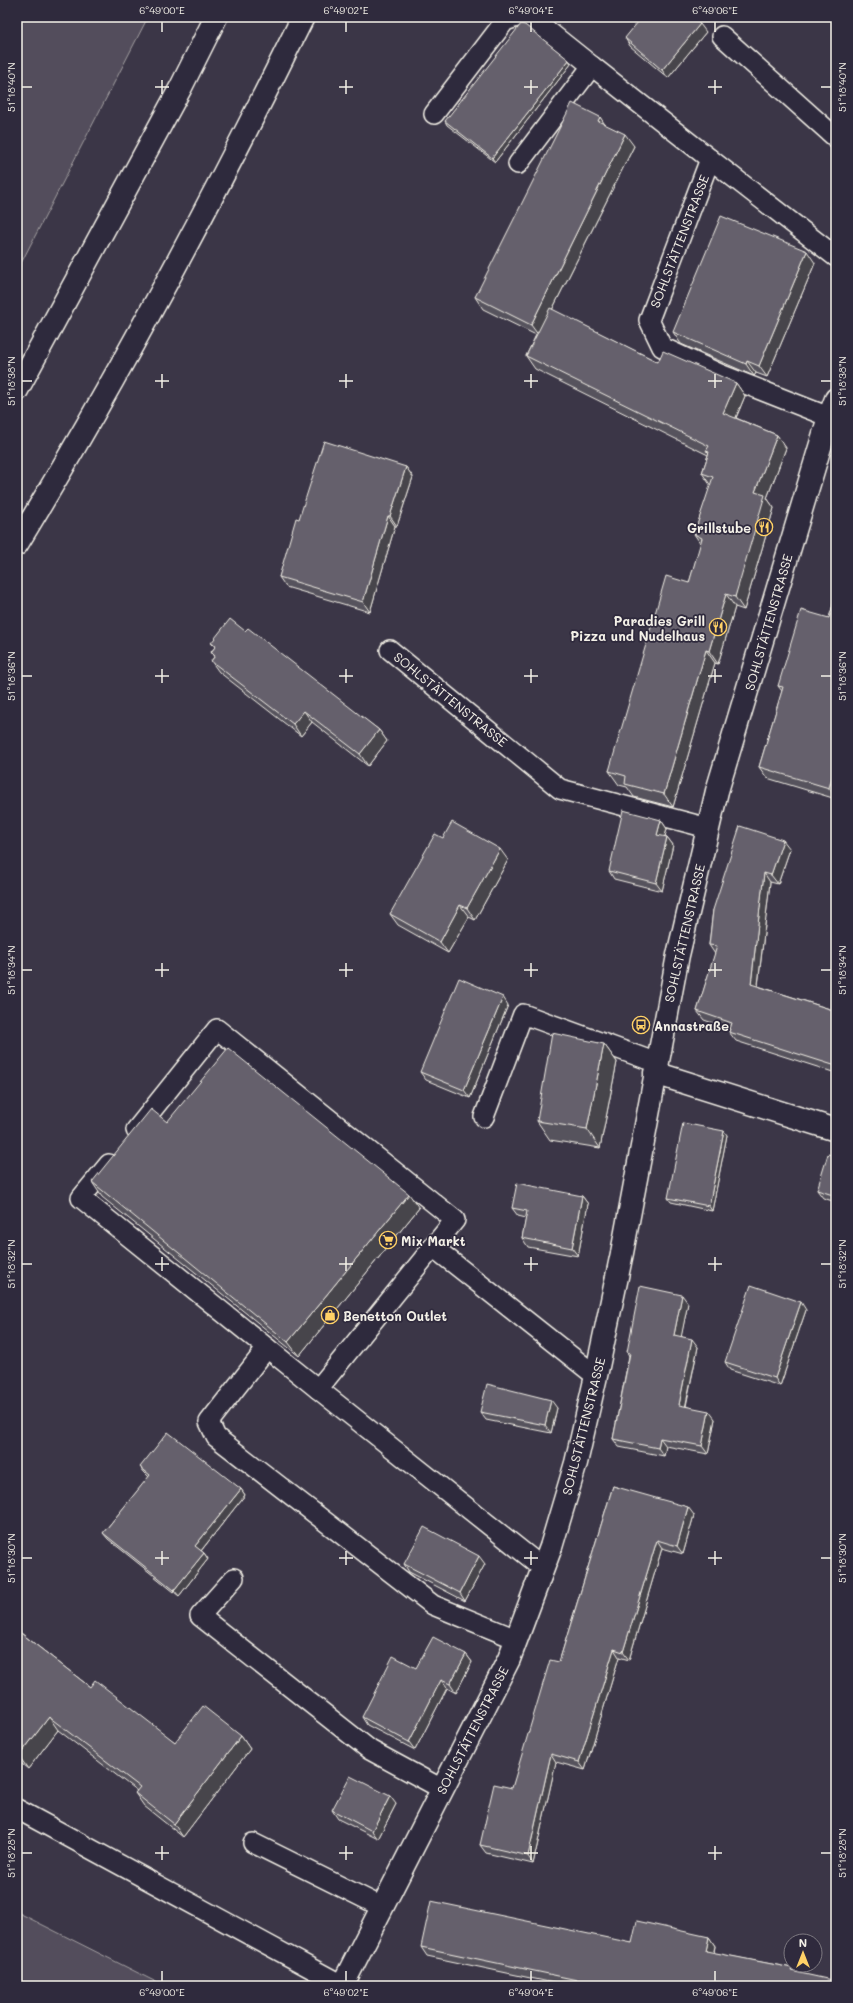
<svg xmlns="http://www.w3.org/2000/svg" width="853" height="2003" viewBox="0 0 853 2003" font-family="Mali,sans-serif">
  <rect width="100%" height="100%" fill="#3b3647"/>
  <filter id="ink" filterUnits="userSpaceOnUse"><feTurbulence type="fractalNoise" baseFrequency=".025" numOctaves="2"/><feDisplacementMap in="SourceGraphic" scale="8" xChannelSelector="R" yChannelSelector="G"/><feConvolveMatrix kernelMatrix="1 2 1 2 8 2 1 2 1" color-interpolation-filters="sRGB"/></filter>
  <g filter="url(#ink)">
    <g fill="#534e5c" stroke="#a4a0a2">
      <polygon points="17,17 148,17 17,271"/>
      <polygon points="17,1912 164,1986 17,1986"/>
    </g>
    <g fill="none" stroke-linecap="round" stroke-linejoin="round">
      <defs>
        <g id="lane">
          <polyline points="526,17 533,19 592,66"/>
          <polyline points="722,36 836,138"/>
          <polyline points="434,114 505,21 517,17"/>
          <polyline points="518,164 592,66 710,159"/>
          <polyline points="829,417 720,374 662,347 649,320 710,159 836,257"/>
          <polyline points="390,650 560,789 708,828"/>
          <polyline points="484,1117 523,1014 657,1063"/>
          <polyline points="136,1130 217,1029 455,1220 433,1247"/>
          <polyline points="109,1164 81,1198 318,1389"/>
          <polyline points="267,1348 209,1422 216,1437 433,1605 516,1639"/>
          <polyline points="543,1568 318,1389 433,1247 596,1376"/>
          <polyline points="234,1578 200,1616 370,1750 442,1789"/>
          <polyline points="17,1809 342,1985"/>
          <polyline points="253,1843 382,1907"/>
        </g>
        <polyline id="street" points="655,1073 836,1130"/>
        <polyline id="secondary" points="342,1986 509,1659 551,1547 576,1463 596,1376 622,1253 678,955 717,791 829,417 836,399"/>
        <g id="highway">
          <polyline points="17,390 181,87 216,17"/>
          <path d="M17 544C121 373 215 196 303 17"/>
        </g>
      </defs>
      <use href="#lane" stroke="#f4f1e8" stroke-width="22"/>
      <use href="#street" stroke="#f4f1e8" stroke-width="25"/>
      <use href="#secondary" stroke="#f4f1e8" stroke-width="25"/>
      <use href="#highway" stroke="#f4f1e8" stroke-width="25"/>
      <use href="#lane" stroke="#2f2a3d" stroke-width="19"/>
      <use href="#street" stroke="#2f2a3d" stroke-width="22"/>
      <use href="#secondary" stroke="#2f2a3d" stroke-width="22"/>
      <use href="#highway" stroke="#2f2a3d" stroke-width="22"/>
    </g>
    <g fill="#57535d" stroke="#f4f1e8">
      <polygon points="706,32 668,78 630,46 625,38"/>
      <polygon points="571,64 495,162 447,125 445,121"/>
      <polygon points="600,117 604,124 634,146 552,310 658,362 736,383 745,396 736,418 777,435 786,448 767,498 774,508 744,610 735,607 718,664 715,663 673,807 634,797 627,787 619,785 609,771 689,583 701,544 694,534 711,486 702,473 708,455 535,369 526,356 536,335 483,309 475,297"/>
      <polygon points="836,196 836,214 831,207"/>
      <polygon points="815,263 767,377 756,373 754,376 681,344 673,332"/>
      <polygon points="406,467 413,477 397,526 395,526 370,612 286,587 279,577 299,519"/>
      <polygon points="836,595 836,799 767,778 759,767 782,691 778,686 829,618"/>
      <polygon points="245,631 379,730 387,741 368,766 312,722 301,736 219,672 211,661 214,657 211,652 215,647 211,643"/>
      <polygon points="661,820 667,829 665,836 667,837 673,845 662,891 614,879 609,871"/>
      <polygon points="443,838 508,860 475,920 469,917 448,953 398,925 390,914"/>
      <polygon points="790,849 778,884 770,882 758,986 836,1011 836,1073 736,1041 729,1032 730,1029 704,1020 697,1011 715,954 709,945 713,910"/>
      <polygon points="508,1005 470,1098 426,1080 420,1072"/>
      <polygon points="604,1044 617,1062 600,1148 550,1140 537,1121"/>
      <polygon points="167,1122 419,1208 299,1356 102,1197 92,1182"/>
      <polygon points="727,1135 712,1211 671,1202 668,1198"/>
      <polygon points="836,1156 836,1202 823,1198 817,1190"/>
      <polygon points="582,1196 588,1204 578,1256 528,1247 522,1238 526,1218 518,1216 512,1208"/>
      <polygon points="688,1303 681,1336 698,1347 686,1406 715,1419 708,1454 666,1446 664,1456 619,1447 613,1439 629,1356 627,1352"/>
      <polygon points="806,1310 780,1386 730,1370 725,1362"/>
      <polygon points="557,1408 551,1433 486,1420 480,1412"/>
      <polygon points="140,1467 241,1489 245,1495 201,1551 204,1553 208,1559 179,1596 108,1539 103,1533 149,1477 145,1473"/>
      <polygon points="613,1486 694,1515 683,1554 662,1548 629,1660 619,1657 585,1770 556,1762 533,1864 486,1853 480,1845 512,1788 559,1662"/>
      <polygon points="404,1564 485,1564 465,1601 409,1572"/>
      <polygon points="17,1630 90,1687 175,1742 241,1736 250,1749 183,1837 144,1806 135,1793 137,1791 58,1730 28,1769 17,1760"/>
      <polygon points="466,1654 472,1662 456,1693 447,1688 415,1750 367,1725 362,1717 416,1668"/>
      <polygon points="396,1804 378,1839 338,1819 332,1810"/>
      <polygon points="709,1937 715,1946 714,1953 792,1968 794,1972 836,1986 568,1986 427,1956 421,1947 632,1943"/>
    </g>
    <g fill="#47444c" stroke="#f4f1e8">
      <polygon points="700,24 706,32 668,78 662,70"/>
      <polygon points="569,60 571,64 495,162 492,158"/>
      <polygon points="600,117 608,129 598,121"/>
      <polygon points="625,134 634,146 539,336 531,325"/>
      <polygon points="807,251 815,263 767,377 759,366"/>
      <polygon points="747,361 756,373 754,376 746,364"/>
      <polygon points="736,383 745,396 732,427 723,413"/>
      <polygon points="777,435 786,448 767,498 774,508 744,610 735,597 755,492"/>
      <polygon points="406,467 413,477 397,526 390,516"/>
      <polygon points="388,516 395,526 370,612 363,602"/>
      <polygon points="726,594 735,607 718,664 709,651"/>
      <polygon points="706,650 715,663 673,807 664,794"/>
      <polygon points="304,711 312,722 301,736 293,724"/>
      <polygon points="379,730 387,741 368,766 360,754"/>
      <polygon points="836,764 836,798 829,788"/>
      <polygon points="661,820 667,829 663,843 657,835"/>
      <polygon points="667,837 673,845 662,891 656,883"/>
      <polygon points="783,840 790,849 778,884 771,875"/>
      <polygon points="500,849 508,860 475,920 467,908"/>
      <polygon points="764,873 770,882 757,993 751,984"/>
      <polygon points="460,905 469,917 448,953 440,942"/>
      <polygon points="503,997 508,1005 470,1098 464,1090"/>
      <polygon points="604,1044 617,1062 600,1148 587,1129"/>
      <polygon points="724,1131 727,1135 712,1211 709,1206"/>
      <polygon points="409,1194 419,1208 299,1356 288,1342"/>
      <polygon points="582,1196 588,1204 578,1256 572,1248"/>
      <polygon points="682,1295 688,1303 680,1343 674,1335"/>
      <polygon points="801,1302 806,1310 780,1386 775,1378"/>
      <polygon points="692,1339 698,1347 684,1413 679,1405"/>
      <polygon points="551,1400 557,1408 551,1433 545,1425"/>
      <polygon points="709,1411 715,1419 708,1454 702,1446"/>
      <polygon points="660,1438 666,1446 664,1456 658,1448"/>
      <polygon points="241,1489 245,1495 200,1552 195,1546"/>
      <polygon points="688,1507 694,1515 683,1554 677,1546"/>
      <polygon points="657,1540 662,1548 629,1660 623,1652"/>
      <polygon points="204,1553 208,1559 179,1596 174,1590"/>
      <polygon points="479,1556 485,1564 465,1601 460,1593"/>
      <polygon points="614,1649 619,1657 585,1770 579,1762"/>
      <polygon points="466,1654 472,1662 456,1693 450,1684"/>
      <polygon points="441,1680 447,1688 415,1750 409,1742"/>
      <polygon points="49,1717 58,1730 28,1769 19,1756"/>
      <polygon points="241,1736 250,1749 183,1837 174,1824"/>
      <polygon points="551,1754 556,1762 533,1864 528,1856"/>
      <polygon points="390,1796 396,1804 378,1839 372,1831"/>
      <polygon points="709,1937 715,1946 712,1960 706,1951"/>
    </g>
    <g fill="#65616c" stroke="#f4f1e8">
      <polygon points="642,17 691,17 700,24 662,70 625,38"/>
      <polygon points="521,24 525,25 569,60 492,158 445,121"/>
      <polygon points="572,103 600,117 598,121 625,134 531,325 475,297"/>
      <polygon points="836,196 836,209 831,207"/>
      <polygon points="721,216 807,251 759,366 747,361 746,364 673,332"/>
      <polygon points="550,308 658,362 663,351 736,383 723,413 777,435 755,492 765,495 735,597 726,594 709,651 706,650 664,794 625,784 626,776 609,771 666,576 689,583 702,538 694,534 713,477 702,473 709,452 706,451 709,446 526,356"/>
      <polygon points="324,441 406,467 390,516 388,516 363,602 279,577 296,518 299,519"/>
      <polygon points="836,595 836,764 829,788 759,767 783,687 778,686 801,610 829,618"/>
      <polygon points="230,619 245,631 248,628 379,730 360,754 304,711 293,724 211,661 215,656 211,652 216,646 211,643"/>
      <polygon points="623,810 661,820 657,835 667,837 656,883 609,871"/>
      <polygon points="452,822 500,849 467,908 460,905 440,942 390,914 435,834 443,838"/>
      <polygon points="740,826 783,840 771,875 764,873 751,984 836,1011 836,1066 729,1032 732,1023 697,1011 717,946 709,945 713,910"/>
      <polygon points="459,978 503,997 464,1090 420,1072"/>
      <polygon points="552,1033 604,1044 587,1129 537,1121"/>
      <polygon points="228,1048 409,1194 288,1342 92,1182 151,1109 167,1122"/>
      <polygon points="683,1123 724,1131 709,1206 668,1198"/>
      <polygon points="828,1154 836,1156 836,1196 817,1190"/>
      <polygon points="517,1183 582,1196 572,1248 522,1238 527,1211 512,1208"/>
      <polygon points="751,1285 801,1302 775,1378 725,1362"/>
      <polygon points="640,1286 682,1295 674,1335 692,1339 679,1405 709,1411 702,1446 660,1438 658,1448 613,1439 630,1353 627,1352"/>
      <polygon points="487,1384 551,1400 545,1425 480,1412"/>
      <polygon points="168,1432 241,1489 195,1546 204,1553 174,1590 103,1533 150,1475 140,1467"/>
      <polygon points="613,1486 688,1507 677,1546 657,1540 623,1652 614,1649 579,1762 551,1754 528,1856 480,1845 494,1784 512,1788 550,1660 559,1662"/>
      <polygon points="424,1527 479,1556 460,1593 404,1564"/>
      <polygon points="17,1630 90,1687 95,1680 175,1742 203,1706 241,1736 174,1824 135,1793 140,1787 49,1717 19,1756 17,1754"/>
      <polygon points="433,1637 466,1654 450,1684 441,1680 409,1742 362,1717 393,1656 416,1668"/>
      <polygon points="350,1776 390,1796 372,1831 332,1810"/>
      <polygon points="431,1901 632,1943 637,1921 709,1937 706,1951 792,1968 791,1971 836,1981 836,1986 610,1986 596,1983 596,1984 421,1947"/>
    </g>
  </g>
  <path fill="none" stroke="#f4f1e8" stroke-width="1.5" d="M162 22V32M346 22V32M531 22V32M715 22V32M162 80V94M346 80V94M531 80V94M715 80V94M22 87H32M155 87H169M339 87H353M524 87H538M708 87H722M821 87H831M162 374V388M346 374V388M531 374V388M715 374V388M22 381H32M155 381H169M339 381H353M524 381H538M708 381H722M821 381H831M162 669V683M346 669V683M531 669V683M715 669V683M22 676H32M155 676H169M339 676H353M524 676H538M708 676H722M821 676H831M162 963V977M346 963V977M531 963V977M715 963V977M22 970H32M155 970H169M339 970H353M524 970H538M708 970H722M821 970H831M162 1257V1271M346 1257V1271M531 1257V1271M715 1257V1271M22 1264H32M155 1264H169M339 1264H353M524 1264H538M708 1264H722M821 1264H831M162 1551V1565M346 1551V1565M531 1551V1565M715 1551V1565M22 1558H32M155 1558H169M339 1558H353M524 1558H538M708 1558H722M821 1558H831M162 1846V1860M346 1846V1860M531 1846V1860M715 1846V1860M22 1853H32M155 1853H169M339 1853H353M524 1853H538M708 1853H722M821 1853H831M162 1971V1981M346 1971V1981M531 1971V1981M715 1971V1981"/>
  <defs>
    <symbol id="restaurant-ring" viewBox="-11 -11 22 22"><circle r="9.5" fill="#2f2a3d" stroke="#ffd166" stroke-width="1.5"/><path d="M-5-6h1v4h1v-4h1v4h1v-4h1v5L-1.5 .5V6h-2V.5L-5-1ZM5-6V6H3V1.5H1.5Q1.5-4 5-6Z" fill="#ffd166"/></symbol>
    <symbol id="bus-ring" viewBox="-11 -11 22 22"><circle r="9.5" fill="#2f2a3d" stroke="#ffd166" stroke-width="1.5"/><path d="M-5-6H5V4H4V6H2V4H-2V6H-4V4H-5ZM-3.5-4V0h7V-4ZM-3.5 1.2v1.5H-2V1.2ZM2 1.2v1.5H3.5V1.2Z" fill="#ffd166"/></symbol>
    <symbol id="supermarket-ring" viewBox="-11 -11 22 22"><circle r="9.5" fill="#2f2a3d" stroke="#ffd166" stroke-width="1.5"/><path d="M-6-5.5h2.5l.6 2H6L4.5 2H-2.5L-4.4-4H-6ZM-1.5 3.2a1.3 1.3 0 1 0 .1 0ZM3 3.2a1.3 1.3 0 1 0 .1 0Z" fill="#ffd166"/></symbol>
    <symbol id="shop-ring" viewBox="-11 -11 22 22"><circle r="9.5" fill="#2f2a3d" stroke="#ffd166" stroke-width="1.5"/><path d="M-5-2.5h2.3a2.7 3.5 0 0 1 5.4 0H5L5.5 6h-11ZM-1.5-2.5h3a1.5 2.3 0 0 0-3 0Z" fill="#ffd166"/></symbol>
  </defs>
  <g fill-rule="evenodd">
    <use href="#restaurant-ring" x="754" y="517" width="20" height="20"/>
    <use href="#restaurant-ring" x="708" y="617" width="20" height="20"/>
    <use href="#bus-ring" x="631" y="1015" width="20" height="20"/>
    <use href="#supermarket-ring" x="378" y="1230" width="20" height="20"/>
    <use href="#shop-ring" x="320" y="1305" width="20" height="20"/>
  </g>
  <g text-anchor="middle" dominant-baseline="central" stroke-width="3.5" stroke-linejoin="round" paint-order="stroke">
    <g font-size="13" fill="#f4f1e8" stroke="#2f2a3d">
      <text transform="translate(679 241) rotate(-69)">SOHLSTÄTTENSTRASSE</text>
      <text transform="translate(768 622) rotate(-74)">SOHLSTÄTTENSTRASSE</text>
      <text transform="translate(451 699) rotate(39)">SOHLSTÄTTENSTRASSE</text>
      <text transform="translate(684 933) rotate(-77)">SOHLSTÄTTENSTRASSE</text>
      <text transform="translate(583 1426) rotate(-76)">SOHLSTÄTTENSTRASSE</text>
      <text transform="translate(472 1730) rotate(-63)">SOHLSTÄTTENSTRASSE</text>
    </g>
    <g font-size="13" font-weight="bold" fill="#f4f1e8" stroke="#2f2a3d" text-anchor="start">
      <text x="751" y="527" text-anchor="end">Grillstube</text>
      <text x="705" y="620" text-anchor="end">Paradies Grill<tspan x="705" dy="15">Pizza und Nudelhaus</tspan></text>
      <text x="654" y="1025">Annastraße</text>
      <text x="401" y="1240">Mix Markt</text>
      <text x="343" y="1315">Benetton Outlet</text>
    </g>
  </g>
  <rect width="853" height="2003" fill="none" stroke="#2f2a3d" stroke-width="44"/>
  <g transform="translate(803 1953)"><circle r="19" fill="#2f2a3d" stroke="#7e7a81"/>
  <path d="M0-3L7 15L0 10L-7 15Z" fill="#ffd166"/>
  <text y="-6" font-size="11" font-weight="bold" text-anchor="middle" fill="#f4f1e8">N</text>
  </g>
  <rect x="22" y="22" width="809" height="1959" fill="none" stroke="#f4f1e8" stroke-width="1.5"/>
  <g font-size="10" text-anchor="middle" fill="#f4f1e8">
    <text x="162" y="14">6°49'00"E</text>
    <text x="346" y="14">6°49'02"E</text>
    <text x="531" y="14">6°49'04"E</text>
    <text x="715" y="14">6°49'06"E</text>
    <text transform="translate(11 87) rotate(-90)" y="4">51°18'40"N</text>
    <text transform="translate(842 87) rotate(-90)" y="4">51°18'40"N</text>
    <text transform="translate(11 381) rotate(-90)" y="4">51°18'38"N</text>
    <text transform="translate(842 381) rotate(-90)" y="4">51°18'38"N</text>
    <text transform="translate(11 676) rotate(-90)" y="4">51°18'36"N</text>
    <text transform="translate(842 676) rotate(-90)" y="4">51°18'36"N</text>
    <text transform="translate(11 970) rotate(-90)" y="4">51°18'34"N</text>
    <text transform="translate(842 970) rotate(-90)" y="4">51°18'34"N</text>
    <text transform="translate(11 1264) rotate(-90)" y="4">51°18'32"N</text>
    <text transform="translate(842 1264) rotate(-90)" y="4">51°18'32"N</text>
    <text transform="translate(11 1558) rotate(-90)" y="4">51°18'30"N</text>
    <text transform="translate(842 1558) rotate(-90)" y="4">51°18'30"N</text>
    <text transform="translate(11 1853) rotate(-90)" y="4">51°18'28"N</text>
    <text transform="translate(842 1853) rotate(-90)" y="4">51°18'28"N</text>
    <text x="162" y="1996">6°49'00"E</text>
    <text x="346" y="1996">6°49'02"E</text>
    <text x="531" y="1996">6°49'04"E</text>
    <text x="715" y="1996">6°49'06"E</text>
  </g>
</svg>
